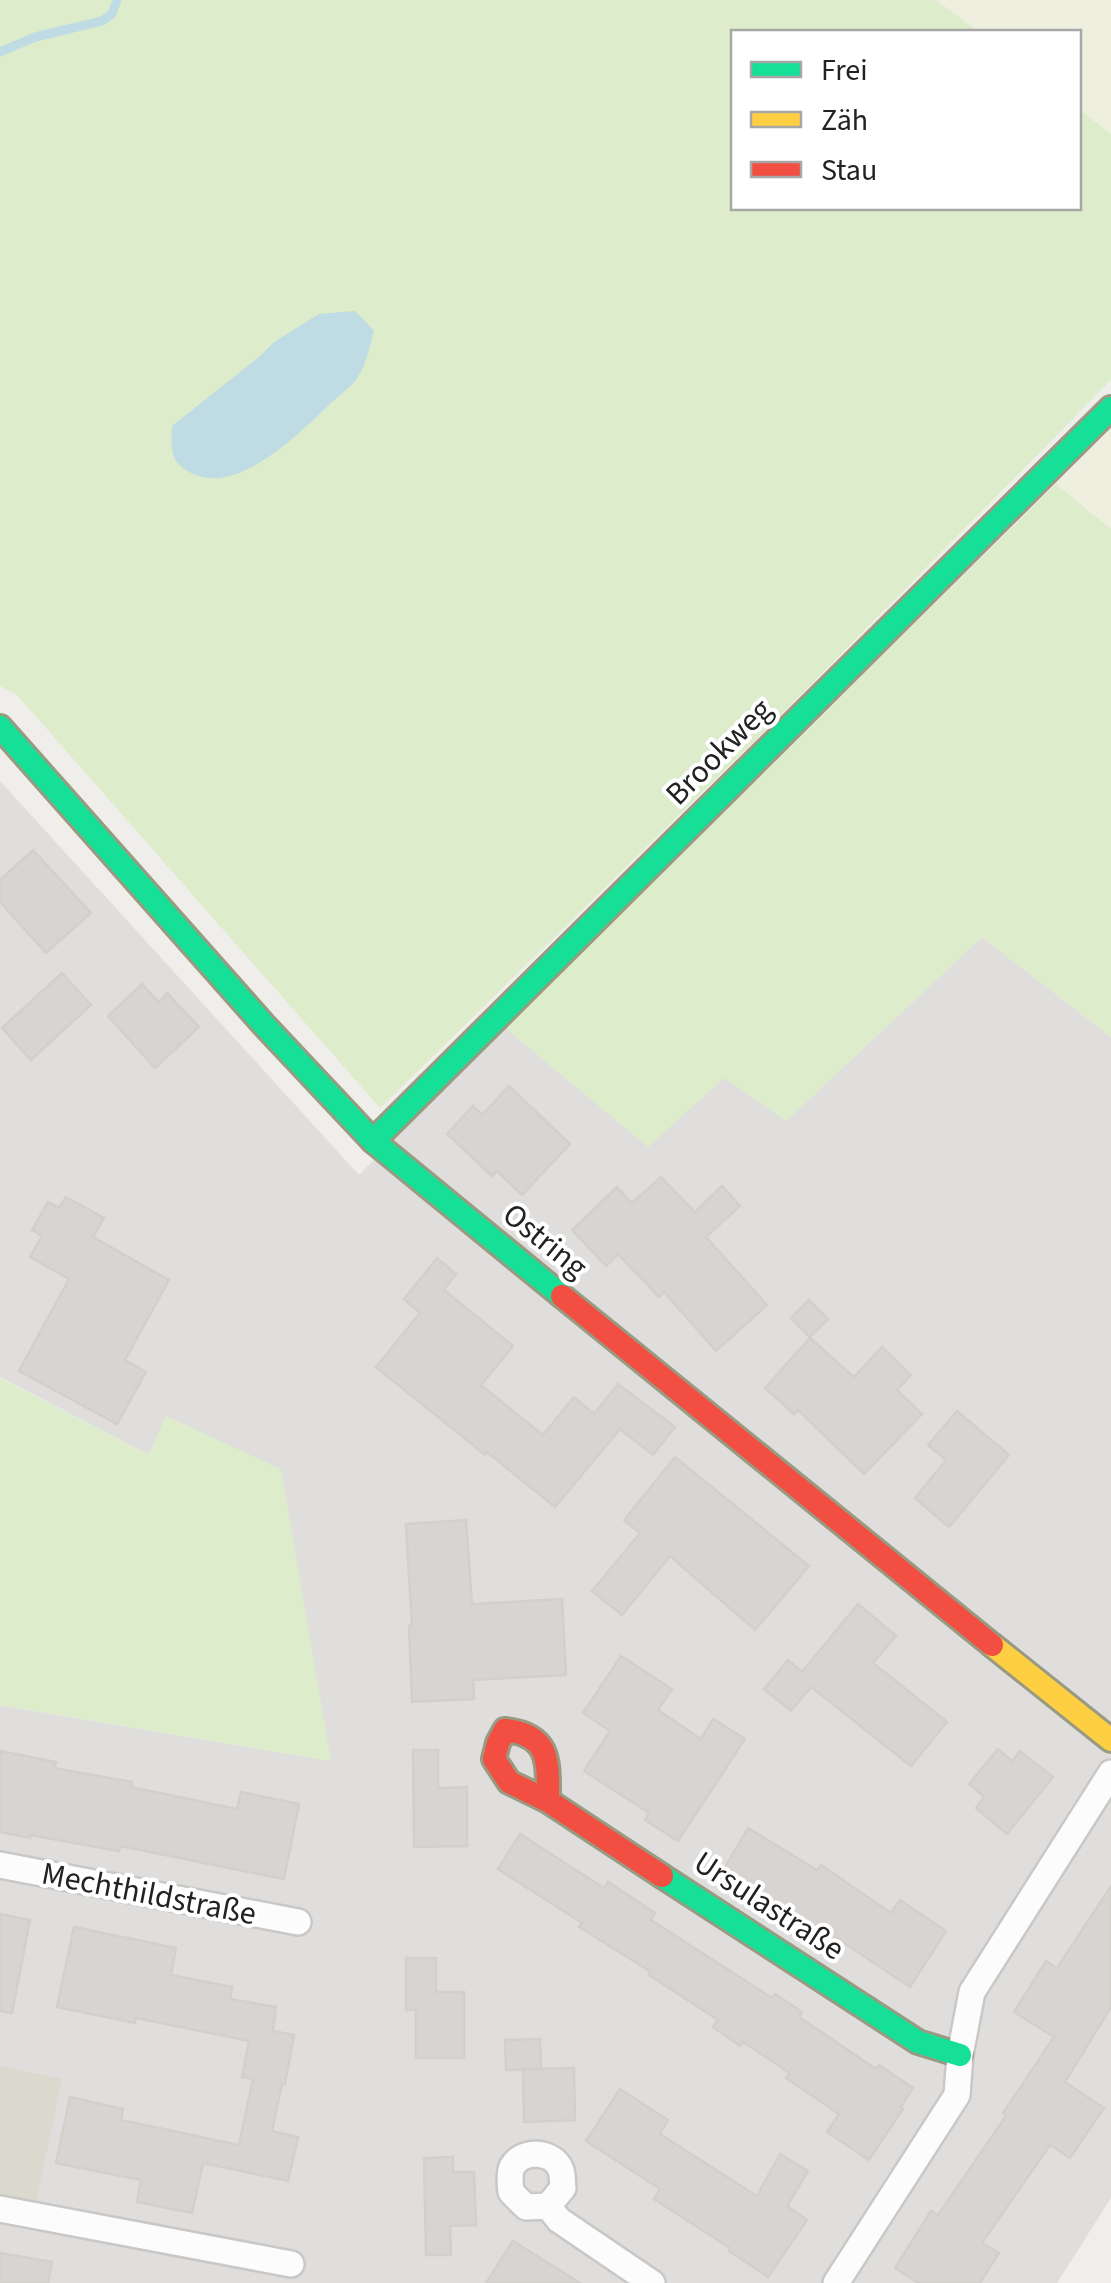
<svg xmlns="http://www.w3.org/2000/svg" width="1111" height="2283" viewBox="0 0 1111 2283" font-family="'Source Sans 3',sans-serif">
  <rect width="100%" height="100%" fill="#f0eeeb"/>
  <polygon fill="#dfdedc" points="0,781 359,1175 505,1028 724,1077 786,1121 982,937 1111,1037 1111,2198 1057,2283 0,2283 0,1705 330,1761 166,1416 149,1455 0,1377"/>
  <polygon fill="#d9d9cd" points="0,2066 62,2079 36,2203 0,2196"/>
  <g fill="#efefdf">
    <polygon points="936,0 1111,0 1111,134 1079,109 1078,32 979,32"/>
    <polygon points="1111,429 1111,529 1056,484"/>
  </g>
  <g fill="#ddeccb">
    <polygon points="0,0 936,0 979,32 734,32 734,208 1078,208 1079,109 1111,134 1111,380 780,716 380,1108 17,695 0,686"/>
    <polygon points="1056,484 1111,529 1111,1037 982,937 786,1121 724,1078 648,1147 505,1028"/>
    <polygon points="0,1378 149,1455 166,1416 281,1469 331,1761 0,1705"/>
  </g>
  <path fill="#bfdbe3" d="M355 311 374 331C370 344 367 363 359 375 354 385 341 394 332 402 302 431 241 493 196 475 170 465 171 451 172 426L260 356 274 342 319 314Z"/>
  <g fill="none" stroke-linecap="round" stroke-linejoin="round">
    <polyline stroke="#bfdbe3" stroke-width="9" points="0,52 35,37 102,21 112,14 117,0"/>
  </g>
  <g fill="#d7d4d2" stroke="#d3d0cc" stroke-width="2.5">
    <polygon points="33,850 91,913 46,953 0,902 0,880"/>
    <polygon points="62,973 91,1005 31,1060 2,1028"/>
    <polygon points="142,984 159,1002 167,993 199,1027 155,1068 108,1016"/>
    <polygon points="509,1086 570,1144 522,1195 497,1171 492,1176 447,1134 473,1106 482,1115"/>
    <polygon points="661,1177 695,1212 722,1186 740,1206 706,1237 767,1305 716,1351 664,1292 659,1297 618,1254 606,1266 572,1230 617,1187 632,1203"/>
    <polygon points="66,1197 104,1218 93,1237 169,1280 125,1360 146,1372 117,1424 19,1371 69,1279 30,1257 42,1236 32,1230 48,1202 59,1208"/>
    <polygon points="437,1258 456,1274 444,1290 513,1346 481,1385 543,1435 574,1397 594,1414 618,1384 675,1427 653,1455 620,1429 555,1507 487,1452 485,1455 376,1367 420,1313 404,1299"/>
    <polygon points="809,1300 828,1319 810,1337 791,1318"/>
    <polygon points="810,1338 854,1377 882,1347 911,1375 897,1390 922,1414 864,1474 798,1410 794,1414 765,1388"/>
    <polygon points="957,1411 1009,1455 949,1527 915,1498 946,1460 928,1445"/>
    <polygon points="675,1457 809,1566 755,1630 670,1556 622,1615 592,1591 640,1533 624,1520"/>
    <polygon points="466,1520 472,1604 562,1599 566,1675 473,1680 474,1699 412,1702 409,1626 412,1626 406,1524"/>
    <polygon points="858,1604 896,1636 873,1663 947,1722 911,1766 811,1687 791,1711 764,1689 788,1660 802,1672"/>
    <polygon points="621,1656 672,1689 658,1710 701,1739 713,1719 745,1739 678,1841 645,1820 649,1813 584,1771 610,1731 583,1713"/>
    <polygon points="998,1749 1012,1761 1020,1751 1053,1777 1007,1834 976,1808 984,1797 969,1784"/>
    <polygon points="413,1750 438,1750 438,1788 467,1787 467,1846 414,1847"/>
    <polygon points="0,1751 56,1762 54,1768 132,1782 131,1787 237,1809 241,1792 299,1804 284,1879 120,1846 119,1851 30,1835 30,1838 0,1832"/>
    <polygon points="748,1828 817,1870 821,1865 891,1913 900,1900 946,1931 910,1987 829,1933 825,1938 766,1897 764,1901 721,1874"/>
    <polygon points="520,1834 604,1888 608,1882 655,1913 651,1920 772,1998 775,1994 802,2012 799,2017 876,2069 879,2065 913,2088 901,2107 903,2109 869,2160 827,2132 839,2114 786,2078 790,2073 743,2042 740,2046 713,2027 718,2020 649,1975 651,1972 579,1927 582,1923 498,1869"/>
    <polygon points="1111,1886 1111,2007 1065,2082 1104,2108 1070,2158 1050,2145 982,2243 999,2253 980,2283 918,2283 895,2268 931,2211 938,2215 1006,2116 1003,2113 1054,2037 1014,2012 1046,1961 1057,1968"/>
    <polygon points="0,1914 30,1920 12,2013 0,2011"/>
    <polygon points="74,1927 176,1948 171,1975 232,1987 230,1999 276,2007 273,2031 294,2035 285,2084 282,2084 272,2131 298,2137 288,2181 203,2163 192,2213 137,2202 141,2180 56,2163 70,2097 123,2109 121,2120 239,2145 253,2079 242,2077 249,2041 136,2018 135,2023 57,2007"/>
    <polygon points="406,1958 436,1958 436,1992 464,1992 464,2058 416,2058 416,2010 406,2010"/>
    <polygon points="540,2039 541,2069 506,2070 505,2040"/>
    <polygon points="574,2068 575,2120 524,2122 523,2069"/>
    <polygon points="620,2089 668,2120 660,2134 757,2196 780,2154 808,2171 787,2206 807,2220 768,2277 729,2251 730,2248 654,2199 660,2189 586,2141"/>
    <polygon points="453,2157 453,2172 474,2172 476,2225 450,2226 451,2255 426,2255 424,2158"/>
    <polygon points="513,2241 580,2283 486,2283"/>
    <polygon points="0,2253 52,2262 48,2283 0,2283"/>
  </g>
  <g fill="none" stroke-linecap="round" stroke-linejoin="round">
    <defs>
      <g id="street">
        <polyline points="0,1865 298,1922"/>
        <path d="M548 2206 563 2188C562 2182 563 2176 561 2170 554 2151 522 2148 512 2167 509 2174 510 2184 511 2192L526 2207 548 2206 559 2220 652 2283"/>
        <polyline points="0,2209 291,2264"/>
        <polyline points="836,2283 957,2095 960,2055 972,1992 1111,1773"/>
      </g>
      <g id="fast">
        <polyline points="0,727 264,1025 373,1141 562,1296"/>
        <polyline points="373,1141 1111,408"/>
        <polyline points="662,1876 918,2042 960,2055"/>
      </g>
      <polyline id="slow" points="992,1645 1111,1740"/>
      <g id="jam">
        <polyline points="562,1296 992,1645"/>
        <path d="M548 1801C548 1762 551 1735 505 1730L498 1743 494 1759 509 1782 548 1801 662 1876"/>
      </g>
    </defs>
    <use href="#street" stroke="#c9c8c7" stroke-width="30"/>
    <use href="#fast" stroke="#999a82" stroke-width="28"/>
    <use href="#slow" stroke="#999a82" stroke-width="28"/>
    <use href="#jam" stroke="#999a82" stroke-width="28"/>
    <use href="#street" stroke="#fdfcfc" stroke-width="25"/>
    <use href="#fast" stroke="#16e098" stroke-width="22"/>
    <use href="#slow" stroke="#ffcf43" stroke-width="22"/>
    <use href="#jam" stroke="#f24e42" stroke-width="22"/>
  </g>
  <g text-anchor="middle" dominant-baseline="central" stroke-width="8" stroke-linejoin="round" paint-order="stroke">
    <g font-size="32" fill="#222" stroke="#fff">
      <text transform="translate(719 752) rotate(-45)">Brookweg</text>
      <text transform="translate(545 1241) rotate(39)">Ostring</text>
      <text transform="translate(149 1894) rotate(11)">Mechthildstraße</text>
      <text transform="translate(769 1906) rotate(33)">Ursulastraße</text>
    </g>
  </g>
  <rect x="731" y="30" width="350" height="180" fill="#ffffff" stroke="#a7a7a7" stroke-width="2.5"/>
  <rect x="751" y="62" width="50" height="15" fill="#16e098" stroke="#a7a7a7" stroke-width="2.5"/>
  <text x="821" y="80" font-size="30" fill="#222222">Frei</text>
  <rect x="751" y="112" width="50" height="15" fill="#ffcf43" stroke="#a7a7a7" stroke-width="2.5"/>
  <text x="821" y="130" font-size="30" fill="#222222">Zäh</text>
  <rect x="751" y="162" width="50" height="15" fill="#f24e42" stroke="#a7a7a7" stroke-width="2.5"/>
  <text x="821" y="180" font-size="30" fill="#222222">Stau</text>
</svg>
